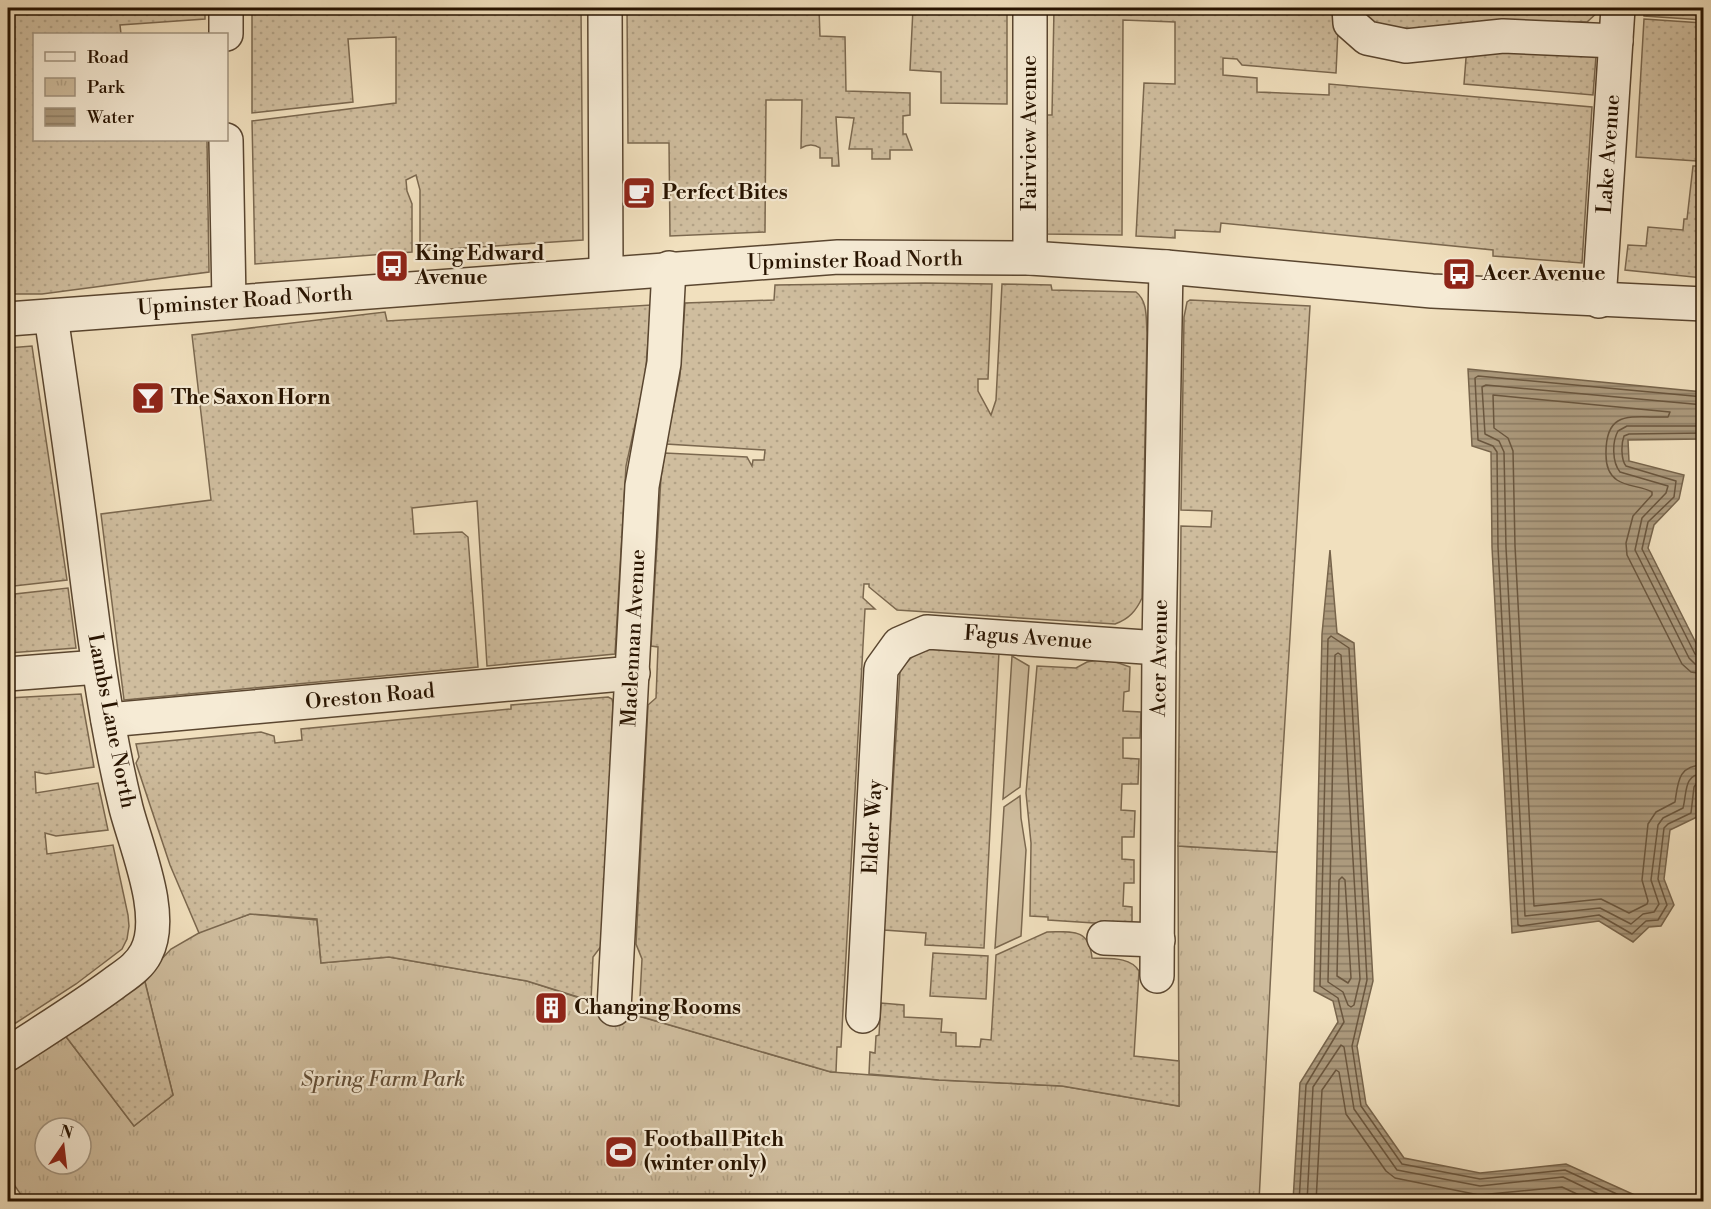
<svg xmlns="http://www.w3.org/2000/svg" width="1711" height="1209" viewBox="0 0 1711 1209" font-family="'Libre Bodoni',serif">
  <defs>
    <pattern id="park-tufts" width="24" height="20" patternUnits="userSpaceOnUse" patternTransform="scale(1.5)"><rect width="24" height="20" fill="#cfbd9e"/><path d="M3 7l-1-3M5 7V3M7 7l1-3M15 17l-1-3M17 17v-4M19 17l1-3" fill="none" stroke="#b2a286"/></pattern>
    <pattern id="garden-dots" width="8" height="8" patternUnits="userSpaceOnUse" patternTransform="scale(1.5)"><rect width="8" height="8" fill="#cfbd9e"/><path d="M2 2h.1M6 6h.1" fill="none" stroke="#b2a286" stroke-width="1.8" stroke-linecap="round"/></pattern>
    <pattern id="water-rules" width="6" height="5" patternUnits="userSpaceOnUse" patternTransform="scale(1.5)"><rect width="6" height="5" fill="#ac9a7d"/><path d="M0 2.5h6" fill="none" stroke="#8c7c64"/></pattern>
  </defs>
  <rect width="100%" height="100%" fill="#f1e0be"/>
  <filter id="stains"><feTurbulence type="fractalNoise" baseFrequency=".00333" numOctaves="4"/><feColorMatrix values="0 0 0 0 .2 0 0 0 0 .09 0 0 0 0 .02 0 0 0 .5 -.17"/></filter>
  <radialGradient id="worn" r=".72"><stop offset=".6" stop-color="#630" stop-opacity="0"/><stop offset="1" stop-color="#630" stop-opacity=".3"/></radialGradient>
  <g fill="#cfbd9e" stroke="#7b684f" stroke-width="1.5">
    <polygon points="1012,656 1029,666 1020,787 1003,799"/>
    <polygon points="1020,796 1021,818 1026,850 1021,936 995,948 1004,807"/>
  </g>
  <path fill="url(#park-tufts)" stroke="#7b684f" stroke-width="1.5" fill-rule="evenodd" d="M1178 846 1277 852 1259 1201 26 1202 8 1176V1075L64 1034 134 1126 173 1095 144 978 171 949 204 930 250 914 317 920 321 963 389 957 527 981 614 1009 831 1072 939 1080 1062 1086 1179 1106ZM45 1128H81V1164H45Z"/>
  <g fill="url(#garden-dots)" stroke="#7b684f" stroke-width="1.5">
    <polygon points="8,8 205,8 205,19 120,25 121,34 34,34 34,140 207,140 209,272 42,294 8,294"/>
    <polygon points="252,8 581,8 583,240 420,251 420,190 416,175 406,180 407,191 412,204 412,252 255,264 252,121 396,103 396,37 348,39 353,102 252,113"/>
    <path d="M627 8H819L820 36 845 37 846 91 910 93V115L903 116V134H906L912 150H890V159H872V149H849L854 118 836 117 839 166H832V158H820V148C814 144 808 144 801 148L802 100H766L765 232 670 236 669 143H628Z"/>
    <polygon points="913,8 1007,8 1007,104 941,103 941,72 910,70"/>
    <polygon points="1054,8 1339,8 1336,73 1242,65 1237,59 1223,58 1223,75 1257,78 1257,92 1329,95 1329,84 1592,107 1582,263 1493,256 1493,250 1221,223 1220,232 1175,230 1175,238 1136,236 1144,83 1175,84 1175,22 1123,20 1122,235 1046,234 1046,115 1052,115"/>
    <polygon points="1364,8 1598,8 1598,12 1587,22 1521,21 1433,30 1384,27 1376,26 1365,17"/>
    <polygon points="1644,8 1703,8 1703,20 1644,16"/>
    <polygon points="1644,19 1703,23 1704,155 1697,161 1636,157"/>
    <polygon points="1474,51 1596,56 1593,95 1464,84 1466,58"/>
    <polygon points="1703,163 1703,278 1625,270 1628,245 1646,246 1648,227 1683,230 1684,219 1687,219 1693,166 1700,166"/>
    <path d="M925 283 992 284 988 379H978V391L991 415 996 400 1002 284 1051 285 1052 290 1136 292C1148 301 1146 319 1147 333L1142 598C1136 611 1129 619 1115 624L897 610 869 587V584H864L863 598 875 609H865L841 1047H837L836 1072H831L639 1016 642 959 636 944 648 705 656 698 658 647 651 646 661 477 665 453 747 457 752 466 753 460H764L765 450 666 444 680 376 685 303 774 300 775 285Z"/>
    <polygon points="1190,300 1310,306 1277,852 1178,846 1181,526 1211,527 1212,511 1181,510 1184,317 1187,302"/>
    <polygon points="651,305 645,379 626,466 615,654 487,666 477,501 412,508 414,534 462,532 468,537 478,667 124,700 101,514 211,500 192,335 385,312 387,321"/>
    <polygon points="32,346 67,580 14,586 13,583 8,582 8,348"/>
    <polygon points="68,588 76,648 8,653 8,598 15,597 15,594"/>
    <path d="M926 649 999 652 984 948 925 945 926 933 884 930 900 672C907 660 913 655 926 649Z"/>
    <polygon points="1098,660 1110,660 1130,667 1129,691 1124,692 1123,711 1141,712 1140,738 1123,738 1123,758 1139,759 1138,784 1122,784 1121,810 1135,811 1134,837 1122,837 1122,859 1134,860 1134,883 1124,883 1123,906 1132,907 1132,921 1125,925 1048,920 1048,917 1030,916 1031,843 1026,793 1037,666 1076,668 1087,662"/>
    <polygon points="81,694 94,767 46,774 35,772 36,793 98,783 108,830 56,836 45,833 47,854 113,845 128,915 129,926 127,939 122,949 76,984 8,1028 8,698"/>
    <polygon points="608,697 612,699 613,703 602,945 593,957 591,1001 527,981 389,957 321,963 317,919 250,914 199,933 170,865 136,763 139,757 136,744 261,732 274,736 275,743 302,740 301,729 511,709 511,705"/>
    <path d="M1047 932C1071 932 1089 927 1092 958 1108 959 1130 956 1139 971L1134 1056 1179 1061V1106L1062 1086 939 1080 869 1074 870 1052 875 1053 876 1036 879 1035 881 1003 904 1005V1017L942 1019 941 1032 956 1033V1046L980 1047 981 1039 991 1040 996 955Z"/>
    <polygon points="933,953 988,956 986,999 930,996"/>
    <polygon points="144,978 173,1095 134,1126 64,1034"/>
  </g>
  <g fill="url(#water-rules)" stroke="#77644b" stroke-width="1.5">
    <polygon points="1468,369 1703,392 1703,439 1628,440 1629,461 1684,475 1679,499 1654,525 1648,548 1703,657 1704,789 1700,786 1697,817 1670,830 1664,879 1674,905 1661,926 1649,927 1633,942 1599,921 1512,933 1492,547 1491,452 1472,446"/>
    <polygon points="1330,550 1337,633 1354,643 1373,981 1357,1046 1366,1104 1404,1158 1480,1173 1566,1164 1648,1201 1293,1201 1300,1083 1338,1022 1333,1001 1314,991 1322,634"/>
  </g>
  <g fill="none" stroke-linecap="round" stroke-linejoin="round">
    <g stroke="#6a563e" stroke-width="1.5">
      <polyline points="1704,397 1478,376 1475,378 1478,440 1493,446 1497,452 1498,547 1518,925 1521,926 1599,915 1632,934 1646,921 1658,920 1667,905 1658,879 1664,828 1668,824 1691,813 1694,787 1698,781 1704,781"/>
      <path d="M1704 405 1486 385 1482 387 1485 434 1499 441 1504 452 1506 547 1525 916 1600 908 1631 924 1643 914 1654 912 1659 904 1651 880 1658 825 1663 818 1683 808C1687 794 1683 773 1704 774"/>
      <path d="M1704 426H1627L1618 431C1612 442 1612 462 1620 472L1668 486 1666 493 1642 518 1635 550 1689 658 1695 664 1704 665"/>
      <path d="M1704 433 1629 434 1624 436C1621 444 1621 460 1626 466L1676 481 1674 497 1648 522 1642 549 1695 654 1704 658"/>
      <polygon points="1338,653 1341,655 1360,979 1354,1005 1351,1007 1348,1005 1343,992 1328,982 1335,655"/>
      <path d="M1704 674 1691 672 1682 664 1627 555 1626 543 1633 516 1652 495V492C1642 486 1627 487 1617 480 1608 474 1606 465 1606 455 1605 408 1632 418 1668 417L1670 412 1493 395 1494 428 1508 438 1513 451 1515 546 1534 906 1601 899 1629 913 1647 904 1648 901 1642 880 1648 824 1656 812 1675 802C1678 782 1678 765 1704 765"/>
      <polygon points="1342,877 1345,880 1351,978 1348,983 1337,976 1339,880"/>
      <polyline points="1299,1202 1306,1085 1344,1022 1338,998 1320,986 1328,639 1331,636 1349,648 1367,980 1352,1046 1361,1106 1402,1164 1480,1179 1565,1170 1634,1202"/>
      <polyline points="1307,1202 1313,1087 1341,1045 1344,1047 1354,1109 1397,1170 1480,1186 1563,1177 1615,1202"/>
      <polyline points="1316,1202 1322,1090 1336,1070 1339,1072 1346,1114 1386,1171 1395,1178 1479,1195 1562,1187 1594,1202"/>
    </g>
    <defs>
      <g id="minor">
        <polyline points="226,8 226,34"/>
        <polyline points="605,8 606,273"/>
        <polyline points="1030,8 1030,258"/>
        <polyline points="1349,8 1350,23 1367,38 1406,46 1503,36 1616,41"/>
        <polyline points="226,140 229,302"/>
        <polyline points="1599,301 1618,8"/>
        <polyline points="8,319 838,257 1030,258 1166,267 1432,291 1704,304"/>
        <polyline points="8,674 98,667"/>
        <polyline points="108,720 633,673"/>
        <polyline points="1104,938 1158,940"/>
        <polyline points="1157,976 1159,648 1166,267"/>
        <polyline points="614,1009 642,486 664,363 669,268"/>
        <polyline points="863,1016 881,669 899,644 927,632 1159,648"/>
        <path d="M8 1054C43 1031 79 1009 113 984 125 975 139 967 146 953 166 916 136 847 126 808 103 714 92 618 80 522 71 453 61 385 51 316"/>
      </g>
    </defs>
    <use href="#minor" stroke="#5a4630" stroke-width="36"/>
    <use href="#minor" stroke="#f6ebd5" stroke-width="33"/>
  </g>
  <defs>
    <symbol id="cafe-square" viewBox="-11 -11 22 22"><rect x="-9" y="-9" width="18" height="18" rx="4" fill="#8f2418" stroke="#f6ebd5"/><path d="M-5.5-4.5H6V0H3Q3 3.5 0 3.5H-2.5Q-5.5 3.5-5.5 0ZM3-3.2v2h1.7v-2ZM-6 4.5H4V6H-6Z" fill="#fff"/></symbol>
    <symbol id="bus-square" viewBox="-11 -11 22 22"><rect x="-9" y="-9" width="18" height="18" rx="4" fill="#8f2418" stroke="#f6ebd5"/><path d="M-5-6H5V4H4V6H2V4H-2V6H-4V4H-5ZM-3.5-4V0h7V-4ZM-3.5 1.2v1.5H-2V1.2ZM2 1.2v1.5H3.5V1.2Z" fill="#fff"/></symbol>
    <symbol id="bar-square" viewBox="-11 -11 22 22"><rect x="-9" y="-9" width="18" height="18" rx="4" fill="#8f2418" stroke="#f6ebd5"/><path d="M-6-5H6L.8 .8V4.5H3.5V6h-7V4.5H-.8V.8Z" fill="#fff"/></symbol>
    <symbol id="building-square" viewBox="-11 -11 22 22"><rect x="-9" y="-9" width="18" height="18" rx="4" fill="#8f2418" stroke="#f6ebd5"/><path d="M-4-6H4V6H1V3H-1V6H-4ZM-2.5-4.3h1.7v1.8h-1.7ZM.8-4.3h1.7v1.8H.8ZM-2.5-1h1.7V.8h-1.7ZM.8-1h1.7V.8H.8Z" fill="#fff"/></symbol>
    <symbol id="stadium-square" viewBox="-11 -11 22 22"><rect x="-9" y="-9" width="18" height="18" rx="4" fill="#8f2418" stroke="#f6ebd5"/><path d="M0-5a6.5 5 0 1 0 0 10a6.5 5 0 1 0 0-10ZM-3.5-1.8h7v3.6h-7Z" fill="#fff"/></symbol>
  </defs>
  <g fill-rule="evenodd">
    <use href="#cafe-square" x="620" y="174" width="38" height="38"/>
    <use href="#bus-square" x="373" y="247" width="38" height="38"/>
    <use href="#bus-square" x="1440" y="255" width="38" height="38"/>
    <use href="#bar-square" x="129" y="379" width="38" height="38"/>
    <use href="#building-square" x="532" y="989" width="38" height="38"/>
    <use href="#stadium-square" x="602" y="1133" width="38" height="38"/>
  </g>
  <g text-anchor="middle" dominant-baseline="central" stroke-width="4.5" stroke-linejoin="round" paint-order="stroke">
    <g font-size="21" fill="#271300" stroke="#f6ebd5">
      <text transform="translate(1030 133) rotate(-90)">Fairview Avenue</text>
      <text transform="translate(1609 154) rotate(-86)">Lake Avenue</text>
      <text transform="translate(855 261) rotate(-1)">Upminster Road North</text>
      <text transform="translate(245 301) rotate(-4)">Upminster Road North</text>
      <text transform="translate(634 638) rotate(-87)">Maclennan Avenue</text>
      <text transform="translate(1028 638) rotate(4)">Fagus Avenue</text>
      <text transform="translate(1160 658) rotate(-89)">Acer Avenue</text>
      <text transform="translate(370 697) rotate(-5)">Oreston Road</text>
      <text transform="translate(111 721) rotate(79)">Lambs Lane North</text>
      <text transform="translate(873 827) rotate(-87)">Elder Way</text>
    </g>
    <g font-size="21" font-weight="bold" fill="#271300" stroke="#f6ebd5" text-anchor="start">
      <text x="662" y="193">Perfect Bites</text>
      <text x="415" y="254">King Edward<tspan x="415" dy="24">Avenue</tspan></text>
      <text x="1482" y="274">Acer Avenue</text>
      <text x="171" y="398">The Saxon Horn</text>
      <text x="574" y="1008">Changing Rooms</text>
      <text x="644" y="1140">Football Pitch<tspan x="644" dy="24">(winter only)</tspan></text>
    </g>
    <g font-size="21" font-style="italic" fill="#624e37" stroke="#f6ebd5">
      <text x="383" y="1080">Spring Farm Park</text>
    </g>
  </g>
  <rect width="1711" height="1209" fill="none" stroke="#f1e0be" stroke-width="30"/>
  <rect x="9" y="9" width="1693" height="1191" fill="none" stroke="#271300" stroke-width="3"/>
  <rect x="15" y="15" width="1681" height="1179" fill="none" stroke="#271300" stroke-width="1.5"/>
  <rect x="33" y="33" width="195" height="108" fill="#f6ebd5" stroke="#a39580" stroke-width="1.5"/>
  <rect x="45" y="52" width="30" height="9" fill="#f6ebd5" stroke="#a39580" stroke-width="1.5"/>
  <text x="87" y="63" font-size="18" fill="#271300">Road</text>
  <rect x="45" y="78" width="30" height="18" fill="url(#park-tufts)" stroke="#a39580" stroke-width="1.5"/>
  <text x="87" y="93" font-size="18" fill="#271300">Park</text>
  <rect x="45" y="108" width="30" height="18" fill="url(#water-rules)" stroke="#a39580" stroke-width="1.5"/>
  <text x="87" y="123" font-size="18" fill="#271300">Water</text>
  <g transform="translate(63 1146) rotate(14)"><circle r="28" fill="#f6ebd5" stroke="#a39580" stroke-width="1.5"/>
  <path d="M0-4.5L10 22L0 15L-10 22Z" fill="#8f2418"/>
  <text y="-9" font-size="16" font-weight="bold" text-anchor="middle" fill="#271300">N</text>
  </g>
  <rect width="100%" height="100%" filter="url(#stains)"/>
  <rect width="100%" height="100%" fill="url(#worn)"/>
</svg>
